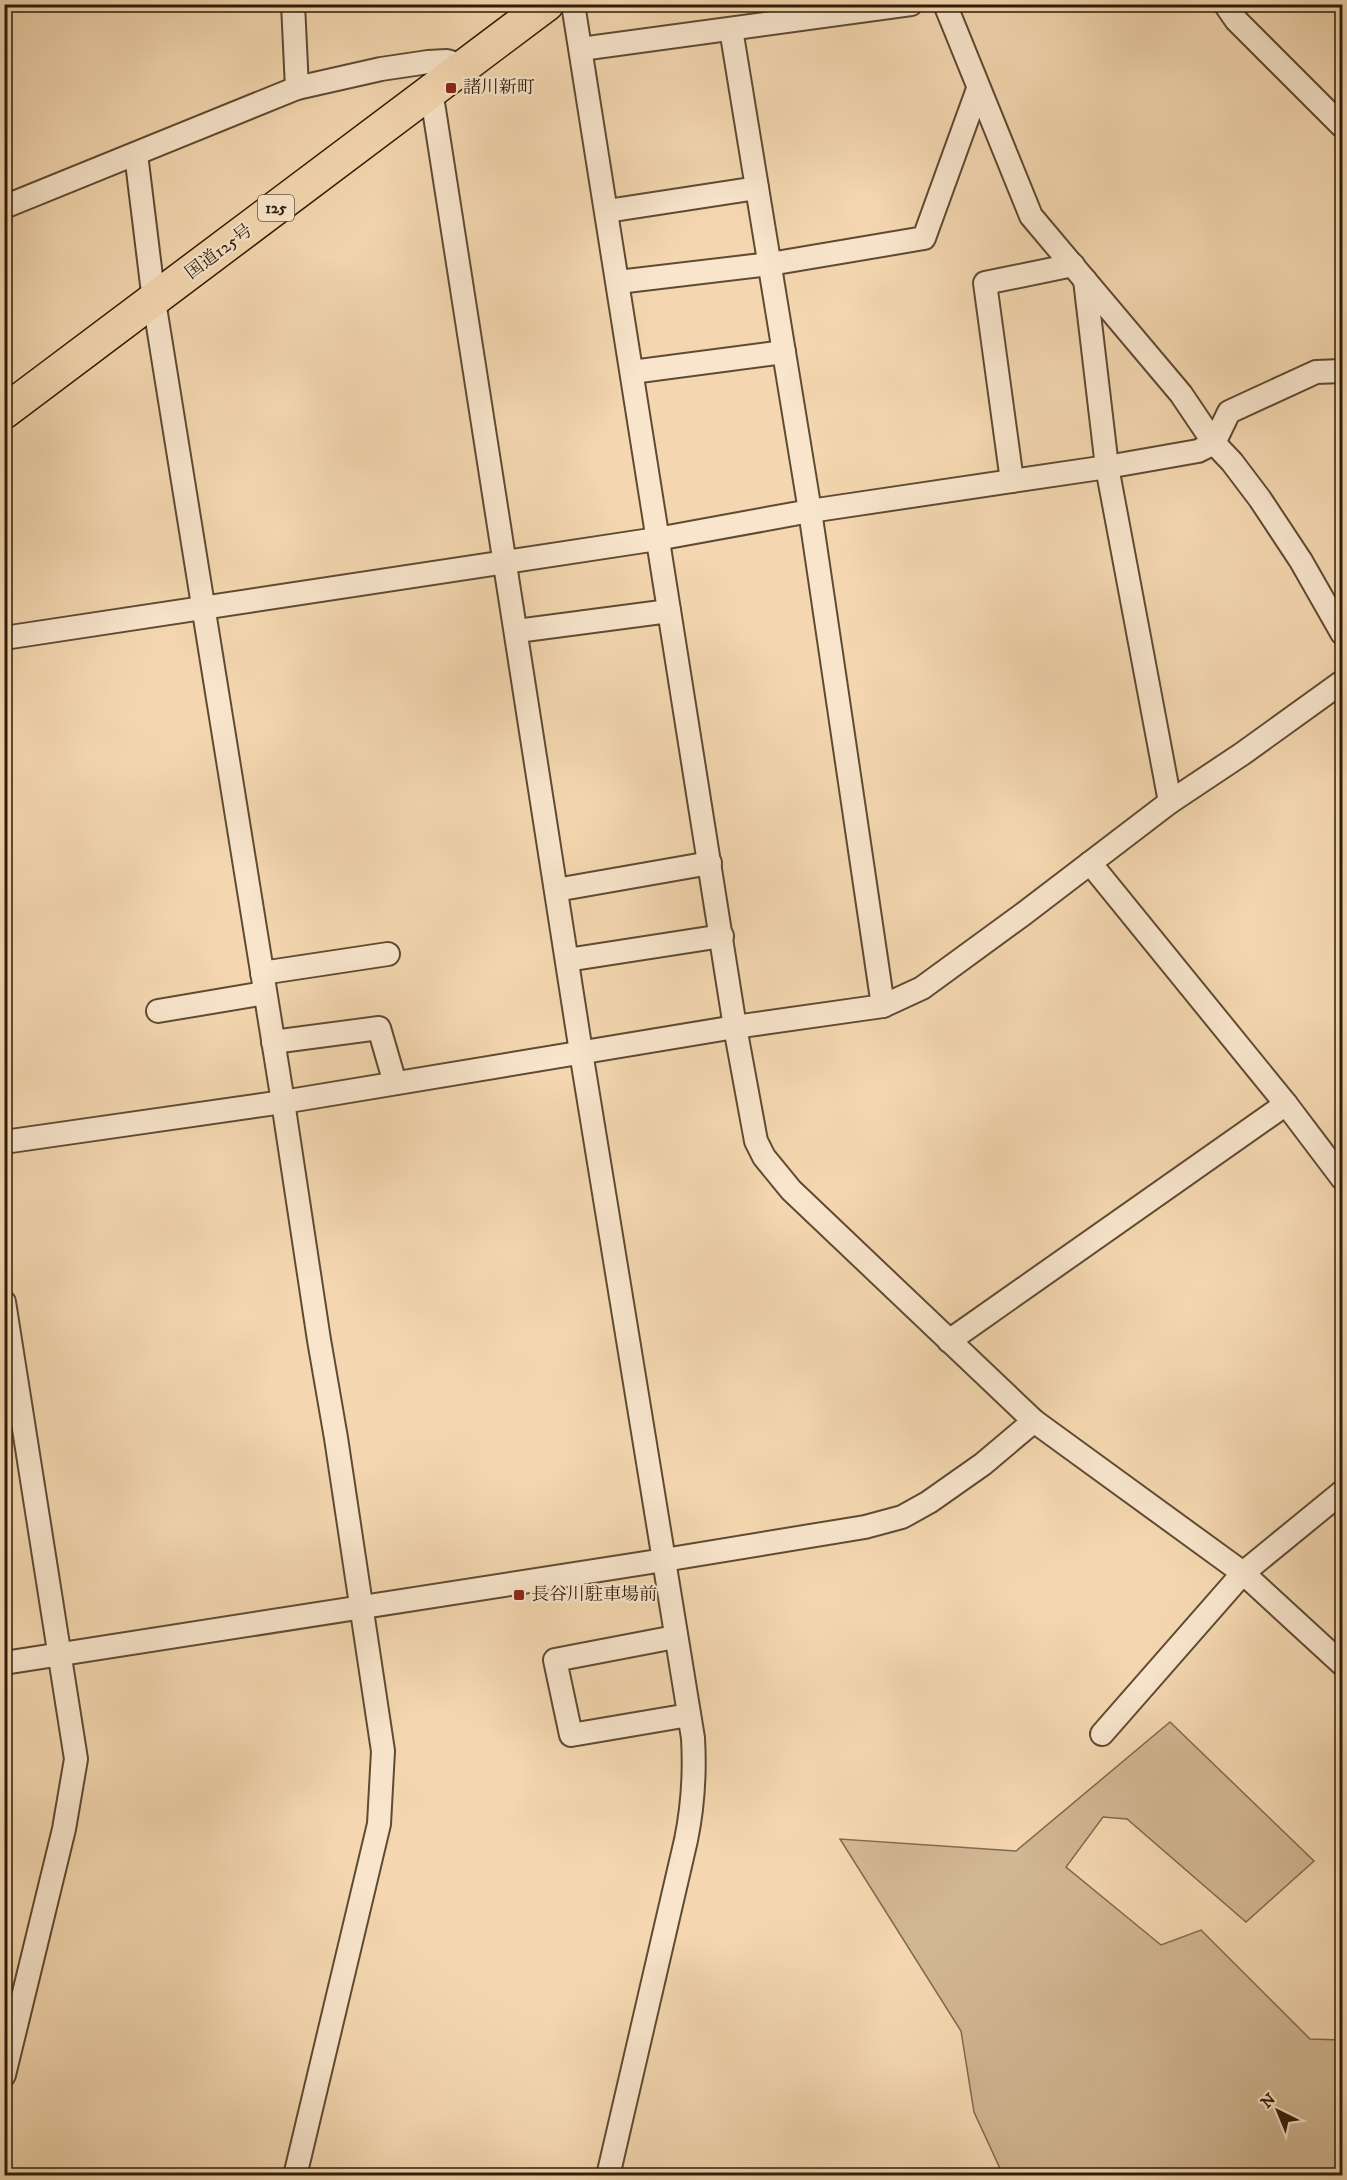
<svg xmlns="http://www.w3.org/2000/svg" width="1347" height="2180" viewBox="0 0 1347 2180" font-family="'IM FELL DW Pica','Noto Serif JP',serif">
  <rect width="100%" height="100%" fill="#f4d7b0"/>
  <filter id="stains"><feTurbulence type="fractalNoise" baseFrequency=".00333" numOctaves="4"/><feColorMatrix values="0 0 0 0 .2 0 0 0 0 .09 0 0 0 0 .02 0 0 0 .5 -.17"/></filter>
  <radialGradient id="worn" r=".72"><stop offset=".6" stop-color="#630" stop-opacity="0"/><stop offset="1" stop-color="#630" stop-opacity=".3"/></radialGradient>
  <polygon fill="#d2b793" stroke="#806a4e" stroke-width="1.5" points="1170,1722 1314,1861 1246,1922 1127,1819 1103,1817 1066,1867 1161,1945 1201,1930 1310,2039 1342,2040 1342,2175 1003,2175 974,2112 961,2031 840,1839 1016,1851"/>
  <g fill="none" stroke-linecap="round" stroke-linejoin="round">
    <defs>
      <g id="minor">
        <polyline points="293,4 297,88"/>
        <polyline points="573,4 735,1027 756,1141 764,1157 791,1190 1034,1421 1243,1573 1342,1664"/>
        <polyline points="945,4 1031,216 1181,394 1214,443 1232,462 1260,499 1301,561 1342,633"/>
        <polyline points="1225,4 1236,20 1342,126"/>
        <polyline points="731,29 810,511 883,1006"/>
        <polyline points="581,49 911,4"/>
        <path d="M431 90 581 1052 693 1738C695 1773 693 1806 686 1840L608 2176"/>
        <polyline points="136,154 154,301 283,1102 319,1340 336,1438 383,1751 379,1824 295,2176"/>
        <polyline points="4,207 297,88 381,69 428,62 447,61 465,66"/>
        <polyline points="607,211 757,188"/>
        <polyline points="1085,280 1107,467 1170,802"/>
        <polyline points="618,282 770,264 924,238 978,89"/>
        <polyline points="632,372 784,352"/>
        <polyline points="1012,481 985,283 1073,265"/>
        <polyline points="517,631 669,611"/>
        <polyline points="4,638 657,539 810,511 1107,467 1198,451 1214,443 1229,412 1316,372 1342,371"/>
        <polyline points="1090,863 1286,1104 1342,1178"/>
        <polyline points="556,890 710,863"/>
        <polyline points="567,960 722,936"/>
        <polyline points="262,973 388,954"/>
        <polyline points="158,1011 265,993"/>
        <polyline points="273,1042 379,1028 395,1083"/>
        <polyline points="4,1142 283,1102 735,1027 883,1006 922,988 1022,915 1170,802 1242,754 1342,682"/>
        <polyline points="4,1302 76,1759 64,1829 4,2075"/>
        <polyline points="949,1341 1286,1104"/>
        <polyline points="675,1637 555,1660 571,1735 689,1715"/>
        <polyline points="4,1663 664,1560 865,1527 902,1517 929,1502 983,1464 1034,1421"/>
        <polyline points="1102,1734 1243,1573 1342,1492"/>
      </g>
      <polyline id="highway" points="4,412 547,4"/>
    </defs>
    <use href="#minor" stroke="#5f4b32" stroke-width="26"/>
    <use href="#highway" stroke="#2d1c08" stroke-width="36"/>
    <use href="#minor" stroke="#f8e5cc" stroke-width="22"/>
    <use href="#highway" stroke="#f4d7b0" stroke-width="33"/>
  </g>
  <g fill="#8f2418" stroke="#f8e5cc" stroke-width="2">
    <rect x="445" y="82" width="12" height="12" rx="3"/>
    <rect x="513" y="1589" width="12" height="12" rx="3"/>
  </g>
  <g text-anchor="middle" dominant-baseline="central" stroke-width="4.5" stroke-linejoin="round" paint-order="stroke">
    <rect fill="#f8e5cc" stroke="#6a5843" stroke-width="1.5" x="258" y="195" width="36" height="26" rx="4.5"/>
    <g font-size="16" font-weight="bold" fill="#2d1c08">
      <text x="276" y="208">125</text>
    </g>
    <g font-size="18" fill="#2d1c08" stroke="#f8e5cc" text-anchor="start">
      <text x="463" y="88">諸川新町</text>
      <text x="531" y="1595">長谷川駐車場前</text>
    </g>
    <g font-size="18" fill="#2d1c08" stroke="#f8e5cc">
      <text transform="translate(219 252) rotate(-37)">国道125号</text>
    </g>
  </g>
  <rect width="1347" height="2180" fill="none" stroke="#f4d7b0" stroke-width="24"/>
  <rect x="6" y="6" width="1335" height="2168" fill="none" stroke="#2d1c08" stroke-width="3"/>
  <rect x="12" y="12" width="1323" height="2156" fill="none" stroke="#2d1c08" stroke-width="1.5"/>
  <g transform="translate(1278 2111) rotate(317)" stroke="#f8e5cc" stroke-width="4.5" paint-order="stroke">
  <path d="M0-4.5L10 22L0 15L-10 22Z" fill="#2d1c08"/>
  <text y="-9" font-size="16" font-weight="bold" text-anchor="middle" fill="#2d1c08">N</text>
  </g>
  <rect width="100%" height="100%" filter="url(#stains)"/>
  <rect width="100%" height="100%" fill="url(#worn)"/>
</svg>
